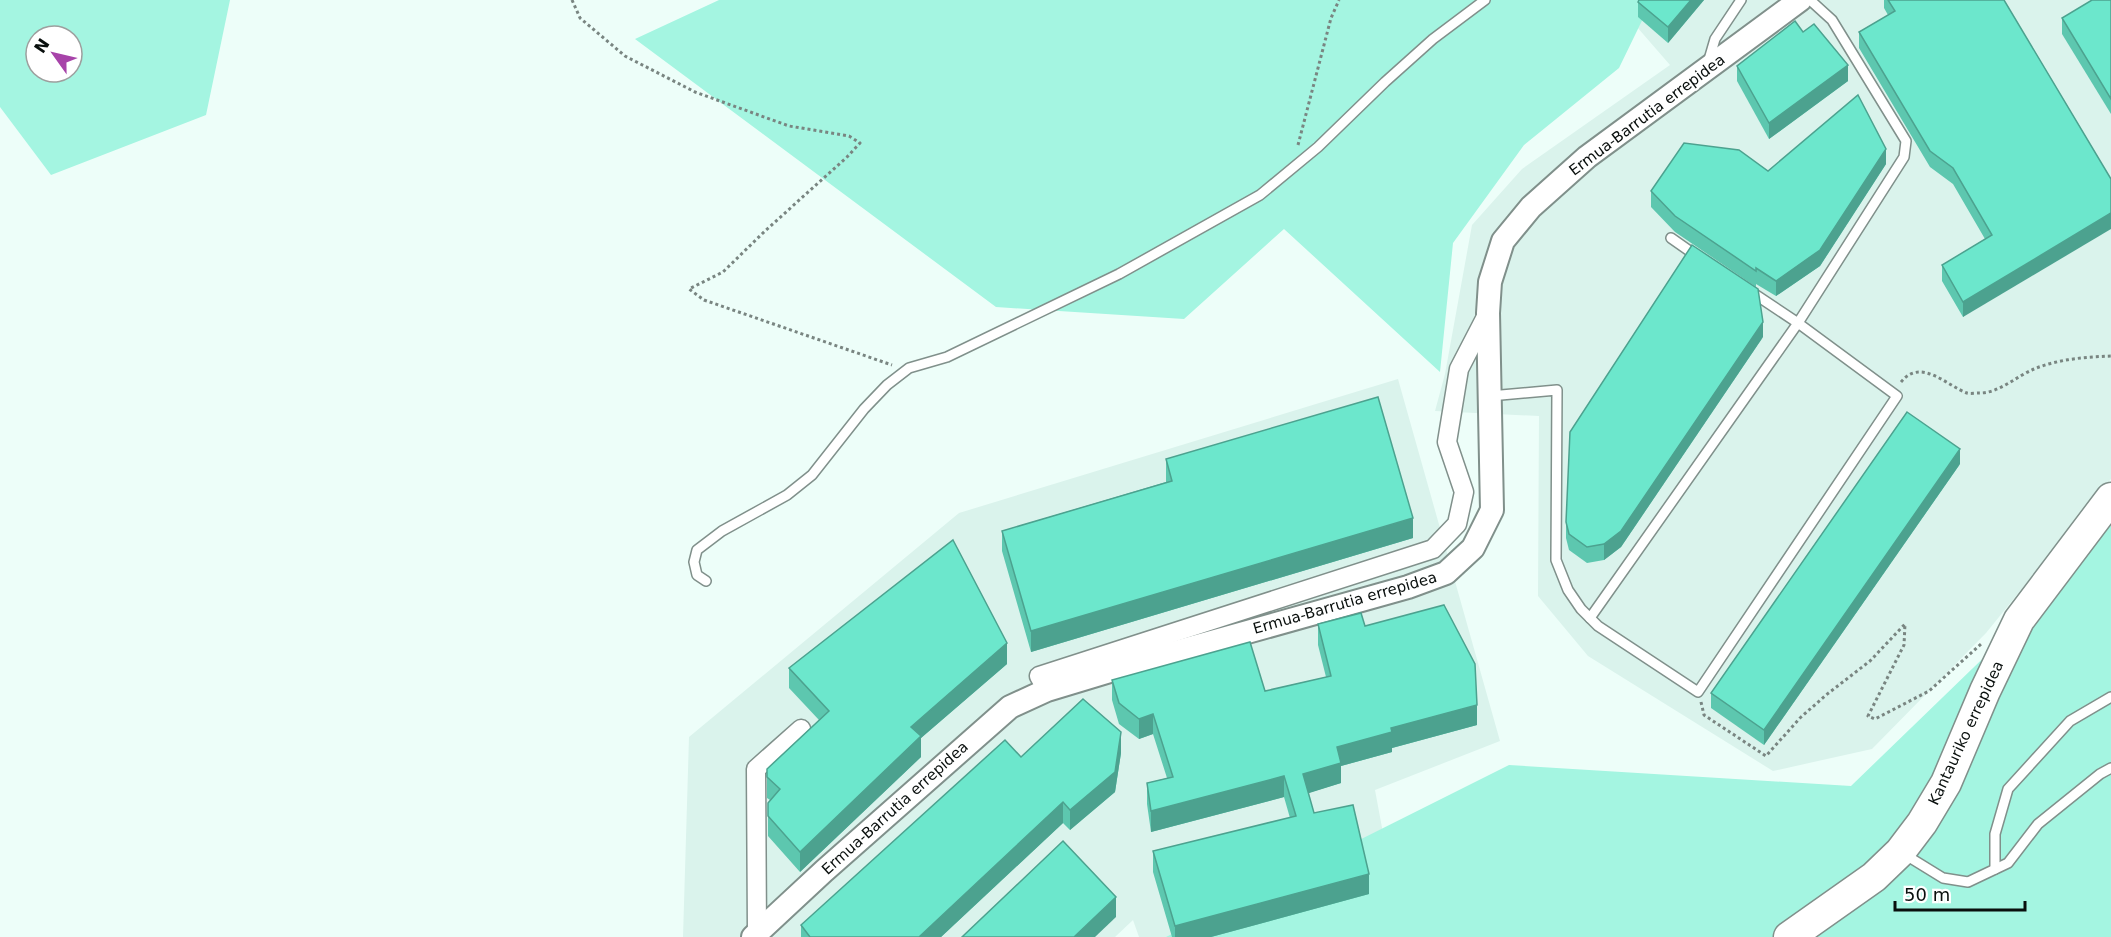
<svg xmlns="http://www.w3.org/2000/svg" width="2111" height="937" viewBox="0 0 2111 937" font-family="'DejaVu Sans',sans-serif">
  <rect width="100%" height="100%" fill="#edfef9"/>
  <g fill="#daf3ec">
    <polygon points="1641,0 2111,0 2111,479 1986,633 1872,749 1773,771 1588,656 1538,596 1539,416 1435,411 1445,374 1472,225 1522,169 1670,65 1630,19"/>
    <polygon points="1398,379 1500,741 1375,790 1396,903 1272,937 1139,937 1133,920 1115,937 683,937 689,737 959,513"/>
  </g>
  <g fill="#a4f5e1" fill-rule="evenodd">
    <path d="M0 0H230L206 115 51 175 0 107ZM36 36H72V72H36Z"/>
    <polygon points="719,0 1652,0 1619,68 1524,145 1453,243 1440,372 1284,229 1184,319 996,307 635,39"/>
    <polygon points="2111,525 2111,937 1166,937 1509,765 1851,786 2062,582"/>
  </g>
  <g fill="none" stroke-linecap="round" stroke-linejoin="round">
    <defs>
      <g id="service">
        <polyline points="1708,63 1715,39 1741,0"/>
        <polyline points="1671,238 1698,257"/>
        <polyline points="1490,396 1557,390 1556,560 1568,590 1581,609 1598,626 1698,692 1897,396 1798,323 1750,291"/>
        <polyline points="706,581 697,575 694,562 697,550 722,531 787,495 812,475 864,409 887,385 909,368 947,357 1119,274 1260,195 1318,147 1385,82 1433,39 1485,0"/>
        <polyline points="1590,618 1798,323 1904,157 1906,141 1832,20 1810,0"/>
        <polyline points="1904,854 1943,878 1968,882 2008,863 2038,824 2100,774 2111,768"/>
        <polyline points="1995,869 1995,834 2008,789 2070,721 2111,697"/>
      </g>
      <g id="minor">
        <polyline points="1047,690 1039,676 1433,549 1457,524 1464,492 1447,442 1459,369 1488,313"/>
        <polyline points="757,933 756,769 801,729"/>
      </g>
      <polyline id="tertiary" points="753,937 824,871 1010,707 1047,690 1133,664 1408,587 1446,573 1473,548 1492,510 1488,313 1490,282 1503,241 1531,207 1587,157 1800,0"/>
      <polyline id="trunk" points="1789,937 1874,877 1900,852 1922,823 1946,783 1985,691 2019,620 2111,498"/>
    </defs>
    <use href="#service" stroke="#80908b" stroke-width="12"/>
    <use href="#minor" stroke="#80908b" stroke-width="21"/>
    <use href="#tertiary" stroke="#80908b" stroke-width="26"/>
    <use href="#trunk" stroke="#80908b" stroke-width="33"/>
    <g stroke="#798581" stroke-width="3" stroke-dasharray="3 3" stroke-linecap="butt">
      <polyline points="572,0 580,18 625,56 695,92 789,126 849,136 860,143 847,157 765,231 723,272 689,289 704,300 892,365"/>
      <polyline points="1298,145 1331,18 1339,0"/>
      <path d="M1901 382C1921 357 1947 386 1967 393 1970 394 1976 393 1980 393 1999 393 2017 376 2034 369 2058 359 2086 357 2111 356"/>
      <polyline points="1701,702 1704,715 1766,756 1800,718 1826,695 1870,661 1905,624 1904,645 1868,716 1875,719 1929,691 1981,644"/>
    </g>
    <use href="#service" stroke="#fff" stroke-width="9"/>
    <use href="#minor" stroke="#fff" stroke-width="18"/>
    <use href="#tertiary" stroke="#fff" stroke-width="22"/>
    <use href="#trunk" stroke="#fff" stroke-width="30"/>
  </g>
  <g fill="#5dc7af">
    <polygon points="1639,0 1704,0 1668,43 1638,17 1638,2"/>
    <polygon points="1884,0 2004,0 2111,179 1963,317 1942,281 1942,265 1985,239 1953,184 1930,167 1859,48 1859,32 1888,15 1884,8"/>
    <polygon points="2111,0 2111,114 2062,34 2062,18"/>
    <polygon points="1803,32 1848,81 1769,139 1737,81 1737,66"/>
    <polygon points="1886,164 1820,266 1776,296 1756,284 1756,287 1675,232 1651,207 1651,191 1768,171"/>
    <polygon points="1763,337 1621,547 1604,560 1587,563 1569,550 1566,538 1566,522"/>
    <polygon points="1166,459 1413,538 1031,652 1002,551 1002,531 1166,482"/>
    <polygon points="1960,464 1764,745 1711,708 1711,693"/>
    <polygon points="1318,624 1365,626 1477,725 1392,748 1392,752 1341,766 1341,783 1308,793 1314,813 1369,894 1211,937 1172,937 1153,872 1153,851 1290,818 1284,797 1151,832 1147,804 1147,783 1167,778 1153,734 1139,739 1119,724 1112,700 1112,680 1265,691 1326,677 1318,645"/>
    <polygon points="1007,664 921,738 921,757 800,872 768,836 768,803 770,800 767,798 767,769 819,720 789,688 789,668"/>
    <polygon points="1121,753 1115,792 1070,830 1063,823 941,937 801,937 801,925"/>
  </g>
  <g fill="#4ca28f">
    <polygon points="1691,0 1704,0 1668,43 1668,27"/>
    <polygon points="1848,65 1848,81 1769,139 1769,123"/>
    <polygon points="1886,149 1886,164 1820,266 1776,296 1776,281"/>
    <polygon points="2111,213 2111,229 1963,317 1963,302"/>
    <polygon points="1763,322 1763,337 1621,547 1604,560 1604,544"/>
    <polygon points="1960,449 1960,464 1764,745 1764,730"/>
    <polygon points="1413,518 1413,538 1031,652 1031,631"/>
    <polygon points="1007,643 1007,664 921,738 921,757 800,872 800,852 911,727"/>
    <polygon points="1477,705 1477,725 1392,748 1392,752 1341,766 1341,783 1303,795 1303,774 1337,747 1391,728"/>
    <polygon points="1153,714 1153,734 1139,739 1139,719"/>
    <polygon points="1121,732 1121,753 1115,792 1070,830 1070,810"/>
    <polygon points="1284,776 1284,797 1151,832 1151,811"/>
    <polygon points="1063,802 1063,823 941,937 919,937"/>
    <polygon points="1369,874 1369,894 1211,937 1175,937 1175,926"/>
    <polygon points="1116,897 1116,917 1095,937 1074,937"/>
  </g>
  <g fill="#6ce7cc" stroke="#4ca28f" stroke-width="1.5">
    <polygon points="1639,0 1691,0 1668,27 1638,2"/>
    <polygon points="1888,0 2004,0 2111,179 2111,213 1963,302 1942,265 1992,235 1953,168 1930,151 1859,32 1895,11"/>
    <polygon points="2092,0 2111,0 2111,99 2062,18"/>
    <polygon points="1795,21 1803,32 1814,24 1848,65 1769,123 1737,66"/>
    <polygon points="1858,95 1886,149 1820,250 1776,281 1756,268 1756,271 1675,216 1651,191 1684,143 1739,150 1768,171"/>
    <polygon points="1692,245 1758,289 1763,322 1621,531 1604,544 1587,547 1569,534 1566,522 1570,432"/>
    <polygon points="1378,397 1413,518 1031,631 1002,531 1172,481 1166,459"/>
    <polygon points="1907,412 1960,449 1764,730 1711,693"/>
    <polygon points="953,540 1007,643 911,727 921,736 800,852 768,816 768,803 780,789 767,777 767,769 829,711 789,668"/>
    <polygon points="1444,605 1475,664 1477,705 1391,728 1392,732 1337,747 1341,763 1303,774 1314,813 1353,805 1369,874 1175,926 1153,851 1296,816 1284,776 1151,811 1147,783 1173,777 1153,714 1139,719 1119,703 1112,680 1250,642 1265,691 1331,676 1318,624 1361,613 1365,626"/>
    <polygon points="1083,699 1121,732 1115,772 1070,810 1063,802 919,937 810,937 801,925 1005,740 1021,757"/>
    <polygon points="1063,841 1116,897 1074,937 962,937"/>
  </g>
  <g text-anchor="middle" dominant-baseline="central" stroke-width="4.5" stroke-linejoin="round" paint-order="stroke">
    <g font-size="15" fill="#090f0d" stroke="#fff">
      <text transform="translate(1647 115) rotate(-37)">Ermua-Barrutia errepidea</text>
      <text transform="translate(1345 603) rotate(-16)">Ermua-Barrutia errepidea</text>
      <text transform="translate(1966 733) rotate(-65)">Kantauriko errepidea</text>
      <text transform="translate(895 808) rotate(-42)">Ermua-Barrutia errepidea</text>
    </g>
  </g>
  <g transform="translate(54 54) rotate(304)"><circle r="28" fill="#ffffff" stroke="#9d9f9e" stroke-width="1.5"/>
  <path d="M0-4.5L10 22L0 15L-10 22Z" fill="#a743a9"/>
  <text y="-9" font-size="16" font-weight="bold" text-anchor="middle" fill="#090f0d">N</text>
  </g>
  <path d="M1895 901v9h130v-9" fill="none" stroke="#090f0d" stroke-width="3"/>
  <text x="1904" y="901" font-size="18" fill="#090f0d" stroke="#ffffff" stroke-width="4.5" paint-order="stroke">50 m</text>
</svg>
